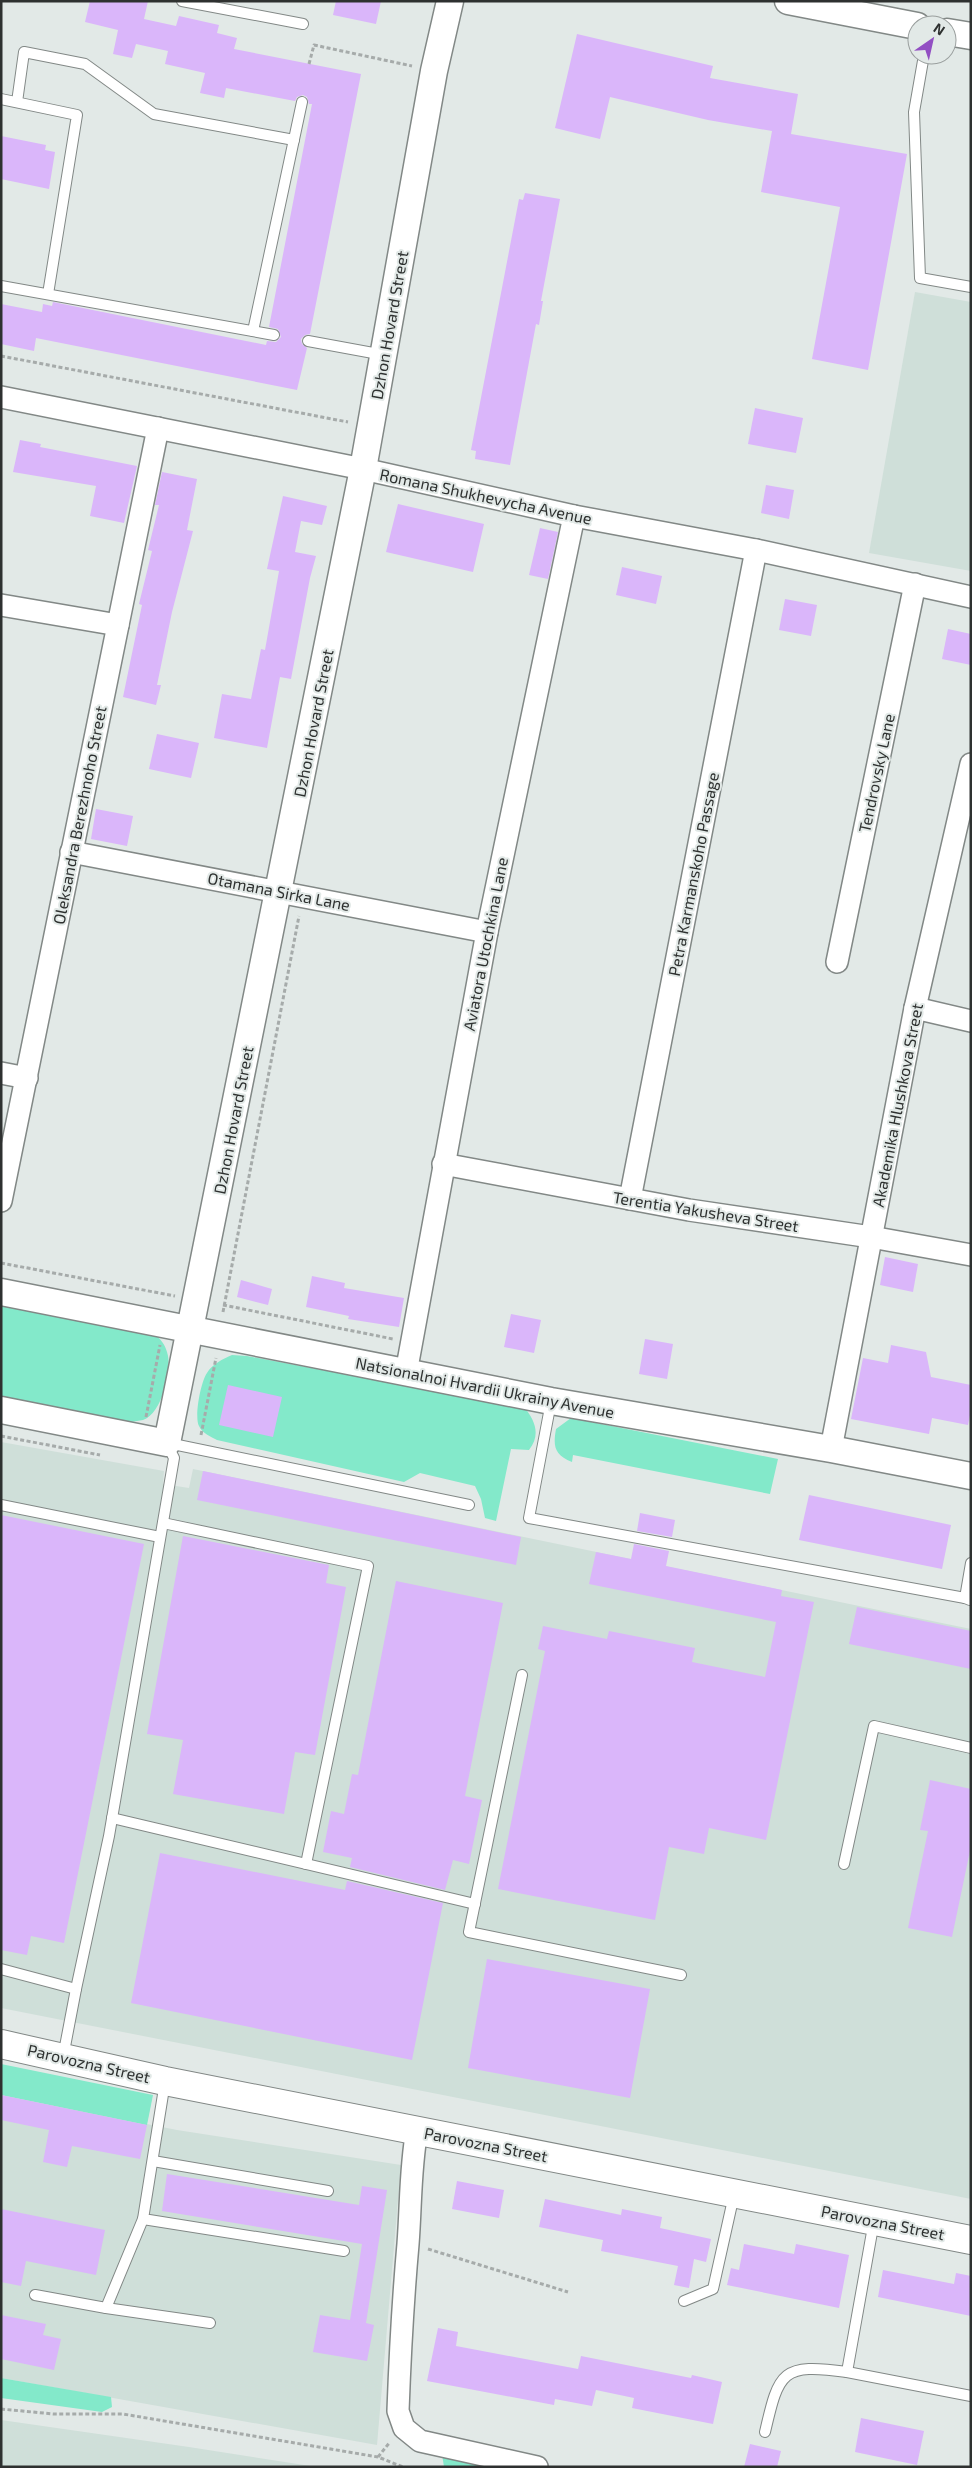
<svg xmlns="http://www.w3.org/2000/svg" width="972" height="2468" viewBox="0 0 972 2468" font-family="'Exo 2',sans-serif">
  <rect width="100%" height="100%" fill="#e2e9e7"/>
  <g fill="#cfdfd9">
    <polygon points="915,292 971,302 971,571 869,553"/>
    <polygon points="1,1442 164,1471 163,1484 189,1488 193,1469 971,1629 971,2199 1,2008"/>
    <polygon points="1,2095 177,2130 401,2165 377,2445 1,2378"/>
    <polygon points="1,2420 189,2447 317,2467 1,2467"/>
  </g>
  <g fill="#83e9ca">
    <path d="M1 1303 154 1333C160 1339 165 1344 167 1352 173 1369 162 1414 143 1420 139 1421 135 1421 131 1422L1 1397Z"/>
    <path d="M232 1355 247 1356 525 1408C535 1421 541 1435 529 1450L511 1449 496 1521 485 1518 481 1499 475 1486 420 1473 404 1482 217 1440C211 1437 202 1433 199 1426 194 1417 201 1381 207 1373 212 1364 223 1359 232 1355Z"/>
    <path d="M571 1418 778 1459 770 1494 573 1455 572 1462C554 1455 553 1446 556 1429Z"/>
    <polygon points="1,2064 153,2095 147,2125 1,2095"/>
    <polygon points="1,2378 111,2397 112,2407 102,2412 1,2398"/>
    <polygon points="442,2454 501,2467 444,2467"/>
  </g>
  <g fill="#dab6fa">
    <polygon points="90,1 148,1 144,19 176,26 179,16 219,25 217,33 237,38 234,49 361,74 310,334 305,335 301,339 302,344 307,348 297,390 36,338 34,351 1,344 1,304 42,312 43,304 52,306 53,302 266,345 267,341 276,342 281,337 278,329 269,327 312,104 309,104 307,97 303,95 297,97 295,101 226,88 224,98 200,93 205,73 165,64 168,51 136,44 132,58 113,54 118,30 85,22"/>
    <polygon points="336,1 381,1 376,24 333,15"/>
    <polygon points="577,34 713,66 710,78 798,94 791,134 907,154 868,370 812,359 840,207 761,192 772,131 708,120 610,97 600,139 555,128"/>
    <polygon points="1,136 46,145 45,150 55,152 49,189 1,179"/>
    <polygon points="525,193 560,199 541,301 543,301 539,325 536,324 510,465 475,459 476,451 471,450 519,199 523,200"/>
    <polygon points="755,408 803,418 796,453 748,444"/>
    <polygon points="20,440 41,444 40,447 137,466 124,523 90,516 96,486 13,472"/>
    <polygon points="162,472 197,479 187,530 193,531 172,612 157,685 161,685 156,705 123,697 142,605 139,604 152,551 148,550 159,505 155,505"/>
    <polygon points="766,485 794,490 789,519 761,513"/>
    <polygon points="283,496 327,506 322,525 301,521 295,552 316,556 310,578 291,679 280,677 267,748 214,738 222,694 251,699 261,649 265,650 279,571 267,569"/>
    <polygon points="398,504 484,524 473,572 386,552"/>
    <polygon points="540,528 558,532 548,579 529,575"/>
    <polygon points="622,567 662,576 656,604 616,595"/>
    <polygon points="785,599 817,605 811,636 779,630"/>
    <polygon points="948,629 971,634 971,665 942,659"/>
    <polygon points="157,734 199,743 191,778 149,769"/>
    <polygon points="96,809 133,816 127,846 91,839"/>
    <polygon points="885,1257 918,1264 913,1292 880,1285"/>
    <polygon points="312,1276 345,1283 344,1288 404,1298 399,1327 348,1319 349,1316 306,1307"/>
    <polygon points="241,1280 272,1289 268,1305 237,1297"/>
    <polygon points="511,1314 541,1320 534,1353 504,1347"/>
    <polygon points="645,1339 673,1344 667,1379 639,1374"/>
    <polygon points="891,1345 926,1352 931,1377 971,1385 971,1410 968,1425 932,1418 929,1434 851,1419 863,1358 888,1363"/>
    <polygon points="228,1385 282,1397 273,1437 219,1425"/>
    <polygon points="203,1471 521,1537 516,1565 197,1500"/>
    <polygon points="809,1495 951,1525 942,1569 799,1540"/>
    <polygon points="640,1513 675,1520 672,1537 637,1531"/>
    <polygon points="1,1515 144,1544 64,1943 31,1936 27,1955 1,1950"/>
    <polygon points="183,1536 329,1565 326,1583 346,1587 315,1755 295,1752 284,1814 173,1794 183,1740 147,1734"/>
    <polygon points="634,1544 669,1551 666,1566 782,1590 781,1596 814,1602 766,1840 709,1828 704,1854 669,1847 655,1920 498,1889 545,1651 538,1649 543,1626 607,1639 609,1631 695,1648 692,1662 765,1677 776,1622 589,1584 596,1552 631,1559"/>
    <polygon points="396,1581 503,1603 465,1796 482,1800 469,1864 453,1860 445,1890 350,1867 352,1858 323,1852 331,1811 344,1814 352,1774 358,1775"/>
    <polygon points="857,1607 971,1631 971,1669 849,1644"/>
    <polygon points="930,1780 971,1789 971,1846 952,1937 908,1928 928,1831 920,1830"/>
    <polygon points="160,1853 345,1890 347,1881 443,1903 412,2060 131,2003"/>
    <polygon points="487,1959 650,1989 630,2098 468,2068"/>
    <polygon points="1,2095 147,2125 140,2159 72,2146 67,2167 43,2162 49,2130 1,2120"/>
    <polygon points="167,2174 359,2205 362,2186 387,2190 366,2323 374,2325 367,2361 313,2352 320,2315 350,2320 362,2244 162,2211"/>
    <polygon points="457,2181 504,2190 499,2218 452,2209"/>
    <polygon points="545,2199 621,2215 622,2209 662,2217 660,2228 711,2239 706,2262 694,2259 689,2288 674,2285 678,2266 601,2251 603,2240 539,2227"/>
    <polygon points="1,2209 105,2230 96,2275 26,2261 21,2286 1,2282"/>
    <polygon points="744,2244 794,2254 796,2244 849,2255 839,2308 727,2285 731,2268 739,2270"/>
    <polygon points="883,2270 954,2284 956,2273 971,2276 971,2316 878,2297"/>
    <polygon points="1,2315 46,2324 43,2335 61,2339 54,2370 1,2359"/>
    <polygon points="438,2328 458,2332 456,2346 578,2369 581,2356 691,2378 692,2375 722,2382 713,2424 632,2408 634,2398 596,2390 592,2406 555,2399 554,2405 427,2381"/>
    <polygon points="861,2418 924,2431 917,2465 855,2452"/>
    <polygon points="750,2444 781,2451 777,2467 744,2467"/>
  </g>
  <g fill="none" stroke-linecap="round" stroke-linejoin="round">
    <defs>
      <g id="service">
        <polyline points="182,1 303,24"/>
        <polyline points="924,55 914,112 920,278 971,287"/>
        <polyline points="1,99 77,115 48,294"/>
        <polyline points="17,102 24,52 85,64 154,114 294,140"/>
        <polyline points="1,286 274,335"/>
        <polyline points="253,331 302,102"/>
        <polyline points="308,341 384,355"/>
        <polyline points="551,1402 529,1518 965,1598"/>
        <polyline points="168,1443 469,1505"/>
        <polyline points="1,1505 160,1537"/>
        <polyline points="163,1523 368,1566 306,1864"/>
        <polyline points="970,1600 965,1598 971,1563"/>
        <polyline points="522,1675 469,1932 681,1975"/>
        <polyline points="112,1818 475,1904"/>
        <polyline points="844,1864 874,1726 971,1748"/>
        <polyline points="1,1969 76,1989"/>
        <polyline points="63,2057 76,1989 109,1836 174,1458 167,1444"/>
        <polyline points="165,2082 143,2219 344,2251"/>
        <polyline points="153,2161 328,2191"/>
        <polyline points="874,2221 847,2372 971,2396"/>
        <polyline points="35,2295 106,2308 143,2219"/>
        <polyline points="684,2301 713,2289 734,2195"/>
        <polyline points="106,2308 210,2323"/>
        <path d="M765 2432C779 2371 782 2363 847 2372"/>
      </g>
      <g id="minor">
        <polyline points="1,397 363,469 574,516 756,550 971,597"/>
        <polyline points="1,605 118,625"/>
        <polyline points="71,852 487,932"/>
        <polyline points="837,962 915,584"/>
        <polyline points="915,1008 971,1021"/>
        <polyline points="1,1073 27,1078"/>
        <polyline points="443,1164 689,1210 871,1237 971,1255"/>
        <polyline points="630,1199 756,550"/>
        <polyline points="1,1201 158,428"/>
        <polyline points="406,1373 487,932 574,516"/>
        <polyline points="831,1449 915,1008 971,764"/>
        <path d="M417 2130C410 2168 411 2206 408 2244 403 2300 400 2355 398 2411L404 2428 420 2441 537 2467"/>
      </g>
      <g id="tertiary">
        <polyline points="788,1 917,26"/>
        <polyline points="947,32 971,36"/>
        <polyline points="1,1292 551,1401 831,1449 971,1476"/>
        <polyline points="1,1410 167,1443 363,469 434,71 450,1"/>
      </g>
      <polyline id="secondary" points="1,2044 165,2081 971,2240"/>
    </defs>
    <use href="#service" stroke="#828886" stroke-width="12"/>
    <use href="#minor" stroke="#828886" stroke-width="24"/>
    <use href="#tertiary" stroke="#828886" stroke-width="29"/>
    <use href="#secondary" stroke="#828886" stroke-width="30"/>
    <g stroke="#a6abaa" stroke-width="3" stroke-dasharray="4 2.5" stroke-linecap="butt">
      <polyline points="309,64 314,45 412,66"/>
      <polyline points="1,356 348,422"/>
      <polyline points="1,1263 175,1296"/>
      <polyline points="223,1305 393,1339"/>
      <polyline points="223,1312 299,916"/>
      <polyline points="146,1417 160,1345"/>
      <polyline points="201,1435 216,1358"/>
      <polyline points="1,1436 100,1455"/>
      <polyline points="428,2249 568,2292"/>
      <polyline points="1,2409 53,2414 123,2414 378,2457 403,2467"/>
      <polyline points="378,2457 390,2442"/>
    </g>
    <use href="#service" stroke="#fff" stroke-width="10"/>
    <use href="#minor" stroke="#fff" stroke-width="21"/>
    <use href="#tertiary" stroke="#fff" stroke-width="26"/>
    <use href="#secondary" stroke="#fff" stroke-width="28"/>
  </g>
  <g text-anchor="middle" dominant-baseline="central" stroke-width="4" stroke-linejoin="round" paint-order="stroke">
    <g font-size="16" fill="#2e3130" stroke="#e2e9e7">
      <text transform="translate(389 325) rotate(-80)">Dzhon Hovard Street</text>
      <text transform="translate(486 496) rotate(12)">Romana Shukhevycha Avenue</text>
      <text transform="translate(313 723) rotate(-79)">Dzhon Hovard Street</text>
      <text transform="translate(876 773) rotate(-78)">Tendrovsky Lane</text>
      <text transform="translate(79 815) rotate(-79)">Oleksandra Berezhnoho Street</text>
      <text transform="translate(693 874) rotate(-79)">Petra Karmanskoho Passage</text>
      <text transform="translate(279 891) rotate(11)">Otamana Sirka Lane</text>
      <text transform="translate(485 944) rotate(-79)">Aviatora Utochkina Lane</text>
      <text transform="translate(897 1105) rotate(-79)">Akademika Hlushkova Street</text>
      <text transform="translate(233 1120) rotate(-79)">Dzhon Hovard Street</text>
      <text transform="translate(706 1211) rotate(9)">Terentia Yakusheva Street</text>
      <text transform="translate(485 1387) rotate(11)">Natsionalnoi Hvardii Ukrainy Avenue</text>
      <text transform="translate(89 2063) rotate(13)">Parovozna Street</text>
      <text transform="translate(486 2144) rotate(11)">Parovozna Street</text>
      <text transform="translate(883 2222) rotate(11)">Parovozna Street</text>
    </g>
  </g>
  <rect width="972" height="2468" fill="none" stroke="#2e3130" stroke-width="5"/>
  <g transform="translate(932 40) rotate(34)"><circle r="24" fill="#e2e9e7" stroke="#9a9f9e"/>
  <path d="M0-4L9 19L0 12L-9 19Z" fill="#924fc3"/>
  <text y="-8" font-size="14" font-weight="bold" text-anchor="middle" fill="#2e3130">N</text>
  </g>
</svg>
